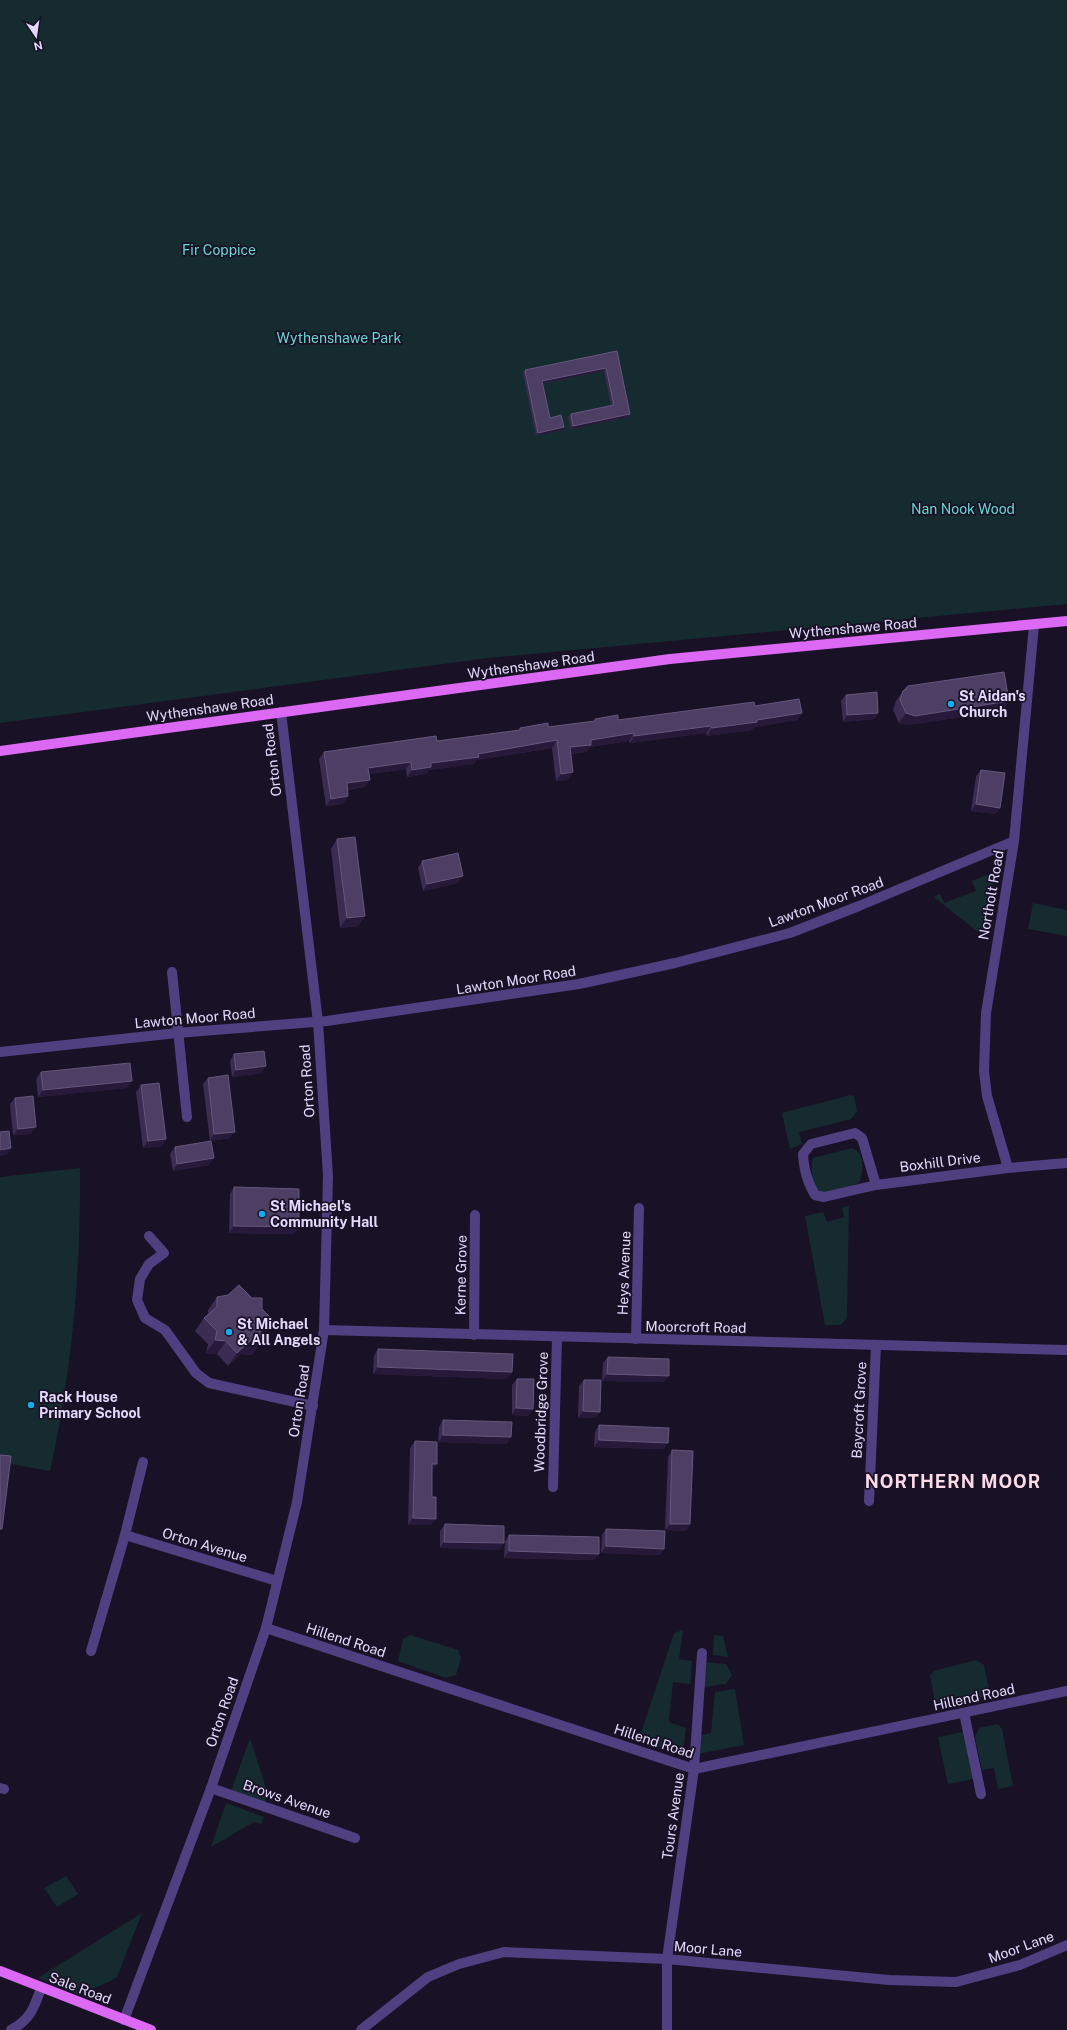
<svg xmlns="http://www.w3.org/2000/svg" width="1067" height="2030" viewBox="0 0 1067 2030" font-family="'Public Sans',sans-serif">
  <rect width="100%" height="100%" fill="#191126"/>
  <g fill="#152b2f">
    <polygon points="0,0 1067,0 1067,604 488,658 0,723"/>
    <polygon points="991,873 995,875 983,936 934,897 940,894 944,903 976,891 972,881"/>
    <polygon points="1033,903 1067,910 1067,936 1028,929"/>
    <polygon points="851,1095 854,1096 857,1111 851,1119 799,1132 802,1144 790,1149 782,1113"/>
    <path d="M852 1148C866 1153 863 1173 859 1183 849 1186 838 1191 828 1192 811 1195 810 1169 813 1158Z"/>
    <path d="M80 1168C81 1270 72 1371 50 1471L0 1462V1177Z"/>
    <polygon points="849,1206 847,1318 841,1325 825,1325 805,1216 823,1212 827,1222 844,1217 842,1207"/>
    <polygon points="683,1630 679,1659 692,1661 690,1684 673,1682 669,1722 686,1728 683,1752 681,1754 641,1742 639,1739 674,1633"/>
    <polygon points="410,1635 458,1650 461,1658 456,1675 446,1678 398,1661 403,1639"/>
    <polygon points="714,1635 723,1636 728,1657 713,1655"/>
    <polygon points="976,1660 984,1665 990,1695 936,1708 930,1675 934,1671"/>
    <polygon points="704,1662 726,1664 732,1675 726,1684 702,1687"/>
    <polygon points="735,1689 744,1745 698,1754 699,1736 711,1733 715,1692"/>
    <polygon points="998,1724 1002,1729 1013,1786 998,1789 994,1768 982,1770 975,1737 979,1728"/>
    <polygon points="963,1732 973,1779 948,1784 938,1737"/>
    <polygon points="250,1738 268,1794 264,1804 231,1791"/>
    <polygon points="226,1803 264,1817 261,1824 254,1822 211,1847"/>
    <polygon points="66,1876 78,1894 57,1907 44,1888"/>
    <path d="M142 1913 117 1977C105 1985 92 1988 79 1995L38 1978Z"/>
  </g>
  <g fill="none" stroke-linecap="round" stroke-linejoin="round">
    <g stroke="#504081" stroke-width="10">
      <polyline points="172,972 187,1117"/>
      <polyline points="0,1052 177,1033 327,1021 579,984 675,963 790,933 859,906 1014,841"/>
      <polyline points="1008,1168 987,1096 984,1071 986,1013 1014,841 1034,625"/>
      <path d="M876 1185 862 1138 855 1133 811 1144 803 1154C804 1170 807 1181 815 1195L824 1197 876 1185 1008 1168 1067 1163"/>
      <polyline points="149,1236 164,1253 149,1264 140,1279 137,1300 145,1318 165,1330 196,1373 209,1383 313,1406"/>
      <polyline points="324,1330 1067,1350"/>
      <polyline points="474,1335 475,1215"/>
      <polyline points="636,1339 639,1208"/>
      <polyline points="553,1487 557,1337"/>
      <polyline points="869,1501 876,1345"/>
      <polyline points="125,1535 277,1581"/>
      <polyline points="266,1628 694,1769 1067,1691"/>
      <polyline points="91,1651 125,1535 143,1462"/>
      <polyline points="964,1713 981,1794"/>
      <polyline points="0,1788 4,1789"/>
      <polyline points="211,1788 355,1838"/>
      <polyline points="124,2020 211,1788 266,1628 297,1502 324,1330 328,1176 318,1022 281,712"/>
      <path d="M11 2030C31 2019 34 2008 41 1988"/>
      <polyline points="361,2030 428,1977 459,1964 504,1952 667,1959 889,1980 956,1982 1020,1965 1067,1945"/>
      <polyline points="667,2030 667,1959 694,1769 702,1653"/>
    </g>
    <g stroke="#db69f3" stroke-width="10">
      <polyline points="0,751 670,659 1067,621"/>
      <polyline points="0,1971 151,2030"/>
    </g>
  </g>
  <g fill="#3b2c52">
    <polygon points="617,351 630,414 628,417 571,429 568,417 571,414 611,405 604,371 542,384 550,418 562,430 536,436 523,373 525,370"/>
    <polygon points="903,691 1009,701 1002,711 908,725 899,723 893,710 896,701"/>
    <polygon points="846,695 878,713 874,719 843,722 841,701"/>
    <polygon points="755,706 802,713 797,720 754,727 752,730 707,736 706,733 630,743 629,741 590,747 586,752 571,754 568,780 556,781 552,748 476,760 474,764 429,770 426,774 407,777 406,769 369,774 365,787 347,790 348,796 343,804 326,806 319,759 324,752 437,741 519,730 520,728 548,727 594,721 595,719 618,720"/>
    <polygon points="981,770 1000,808 995,814 971,811 976,776"/>
    <polygon points="337,839 365,916 358,926 340,928 331,849"/>
    <polygon points="422,861 458,883 423,891 418,868"/>
    <polygon points="234,1054 262,1073 232,1077 230,1061"/>
    <polygon points="41,1072 127,1088 38,1097 36,1079"/>
    <polygon points="208,1078 230,1138 210,1141 203,1084"/>
    <polygon points="141,1085 166,1139 162,1146 143,1148 136,1092"/>
    <polygon points="15,1098 31,1134 13,1135 10,1104"/>
    <polygon points="175,1147 209,1165 173,1171 170,1154"/>
    <polygon points="234,1187 299,1227 294,1234 229,1233 230,1194"/>
    <polygon points="217,1297 262,1309 273,1320 264,1333 260,1336 261,1342 252,1355 241,1354 228,1366 217,1354 206,1353 208,1344 195,1331 204,1318 208,1314 208,1310"/>
    <polygon points="378,1349 507,1379 373,1374 374,1356"/>
    <polygon points="608,1357 664,1382 602,1381 603,1363"/>
    <polygon points="517,1379 528,1416 512,1415 512,1385"/>
    <polygon points="584,1380 600,1412 595,1418 578,1418 579,1386"/>
    <polygon points="443,1420 507,1444 438,1442 439,1427"/>
    <polygon points="599,1425 664,1449 594,1447 595,1432"/>
    <polygon points="415,1441 432,1470 431,1525 408,1525 410,1448"/>
    <polygon points="672,1450 690,1524 686,1531 665,1530 668,1457"/>
    <polygon points="445,1524 504,1543 499,1550 440,1548 440,1531"/>
    <polygon points="606,1529 664,1549 660,1555 601,1553 602,1535"/>
    <polygon points="509,1535 599,1554 594,1560 504,1558 505,1541"/>
  </g>
  <g fill="#261939">
    <polygon points="606,368 604,371 540,384 542,381"/>
    <polygon points="630,414 628,417 571,429 573,426"/>
    <polygon points="564,427 562,430 536,436 538,433"/>
    <polygon points="1009,701 1002,711 908,725 899,723 906,713"/>
    <polygon points="802,713 797,720 754,727 752,730 707,736 712,728"/>
    <polygon points="878,713 874,719 843,722 847,715"/>
    <polygon points="711,726 706,733 630,743 634,736"/>
    <polygon points="634,733 629,741 590,747 586,752 565,754 570,747 591,740"/>
    <polygon points="557,740 552,748 476,760 474,764 429,770 426,774 407,777 412,770 431,763 478,754"/>
    <polygon points="411,762 406,769 363,775 368,768"/>
    <polygon points="573,772 568,780 556,781 561,774"/>
    <polygon points="370,780 365,787 342,790 347,783"/>
    <polygon points="348,796 343,804 326,806 331,799"/>
    <polygon points="976,804 1000,808 995,814 971,811"/>
    <polygon points="463,876 458,883 423,891 427,884"/>
    <polygon points="365,916 358,926 340,928 347,918"/>
    <polygon points="266,1066 262,1073 232,1077 236,1070"/>
    <polygon points="132,1081 127,1088 38,1097 43,1090"/>
    <polygon points="36,1127 31,1134 13,1135 18,1129"/>
    <polygon points="235,1132 230,1138 210,1141 214,1134"/>
    <polygon points="166,1139 162,1146 143,1148 148,1141"/>
    <polygon points="11,1148 7,1155 0,1156 0,1150"/>
    <polygon points="214,1158 209,1165 173,1171 177,1164"/>
    <polygon points="234,1226 299,1227 294,1234 229,1233"/>
    <polygon points="273,1320 264,1333 254,1342 261,1342 252,1355 241,1354 228,1366 237,1353"/>
    <polygon points="215,1340 226,1341 217,1354 206,1353"/>
    <polygon points="378,1367 512,1372 507,1379 373,1374"/>
    <polygon points="607,1374 669,1376 664,1382 602,1381"/>
    <polygon points="516,1408 533,1409 528,1416 512,1415"/>
    <polygon points="583,1411 600,1412 595,1418 578,1418"/>
    <polygon points="443,1435 511,1437 507,1444 438,1442"/>
    <polygon points="599,1440 668,1443 664,1449 594,1447"/>
    <polygon points="432,1464 437,1464 432,1470"/>
    <polygon points="413,1518 436,1519 431,1525 408,1525"/>
    <polygon points="670,1524 690,1524 686,1531 665,1530"/>
    <polygon points="444,1542 504,1543 499,1550 440,1548"/>
    <polygon points="606,1546 664,1549 660,1555 601,1553"/>
    <polygon points="509,1551 599,1554 594,1560 504,1558"/>
  </g>
  <g fill="#4d3f64" stroke="#65577c">
    <polygon points="617,351 630,414 573,426 571,414 614,405 606,368 542,381 550,418 561,415 564,427 538,433 525,370"/>
    <polygon points="1004,672 1009,701 915,716 906,713 900,700 903,691 908,686"/>
    <polygon points="877,692 878,713 847,715 846,695"/>
    <polygon points="799,699 802,713 757,720 757,722 712,728 711,726 634,736 634,733 591,740 591,745 570,747 573,772 561,774 557,740 478,754 479,757 431,763 431,767 412,770 411,762 368,768 370,780 347,783 348,796 331,799 324,752 436,736 437,741 520,730 520,728 548,723 548,727 595,721 595,719 618,715 618,720 754,702 755,706"/>
    <polygon points="981,770 1005,773 1000,808 976,804"/>
    <polygon points="355,837 365,916 347,918 337,839"/>
    <polygon points="458,853 463,876 427,884 422,861"/>
    <polygon points="264,1051 266,1066 236,1070 234,1054"/>
    <polygon points="130,1063 132,1081 43,1090 41,1072"/>
    <polygon points="228,1075 235,1132 214,1134 208,1078"/>
    <polygon points="159,1083 166,1139 148,1141 141,1085"/>
    <polygon points="33,1096 36,1127 18,1129 15,1098"/>
    <polygon points="9,1131 11,1148 0,1150 0,1132"/>
    <polygon points="211,1141 214,1158 177,1164 175,1147"/>
    <polygon points="234,1187 299,1189 299,1227 234,1226"/>
    <polygon points="239,1285 252,1298 262,1298 262,1309 273,1320 260,1331 261,1342 250,1341 237,1353 226,1341 215,1340 217,1331 204,1318 217,1307 217,1297 228,1295"/>
    <polygon points="378,1349 513,1354 512,1372 378,1367"/>
    <polygon points="608,1357 669,1359 669,1376 607,1374"/>
    <polygon points="517,1379 534,1379 533,1409 516,1408"/>
    <polygon points="584,1380 601,1380 600,1412 583,1411"/>
    <polygon points="443,1420 512,1422 511,1437 443,1435"/>
    <polygon points="599,1425 669,1428 668,1443 599,1440"/>
    <polygon points="415,1441 437,1442 437,1464 432,1464 432,1497 436,1497 436,1519 413,1518"/>
    <polygon points="672,1450 693,1451 690,1524 670,1524"/>
    <polygon points="0,1455 11,1456 2,1529 0,1529"/>
    <polygon points="445,1524 504,1526 504,1543 444,1542"/>
    <polygon points="606,1529 665,1531 664,1549 606,1546"/>
    <polygon points="509,1535 599,1537 599,1554 509,1551"/>
  </g>
  <g fill="#15abec" stroke="#191126" stroke-width="1.5">
    <circle cx="951" cy="704" r="4"/>
    <circle cx="262" cy="1214" r="4"/>
    <circle cx="229" cy="1332" r="4"/>
    <circle cx="31" cy="1405" r="4"/>
  </g>
  <g text-anchor="middle" dominant-baseline="central" stroke-width="3.5" stroke-linejoin="round" paint-order="stroke">
    <g font-size="14" fill="#6ad7d2" stroke="#191126">
      <text x="219" y="250">Fir Coppice</text>
      <text x="339" y="338">Wythenshawe Park</text>
      <text x="963" y="509">Nan Nook Wood</text>
    </g>
    <g font-size="14" fill="#e4d9fc" stroke="#191126">
      <text transform="translate(853 628) rotate(-5)">Wythenshawe Road</text>
      <text transform="translate(531 665) rotate(-8)">Wythenshawe Road</text>
      <text transform="translate(210 708) rotate(-8)">Wythenshawe Road</text>
      <text transform="translate(272 760) rotate(-97)">Orton Road</text>
      <text transform="translate(991 895) rotate(-80)">Northolt Road</text>
      <text transform="translate(826 902) rotate(-20)">Lawton Moor Road</text>
      <text transform="translate(516 980) rotate(-9)">Lawton Moor Road</text>
      <text transform="translate(195 1018) rotate(-5)">Lawton Moor Road</text>
      <text transform="translate(307 1081) rotate(-94)">Orton Road</text>
      <text transform="translate(940 1162) rotate(-7)">Boxhill Drive</text>
      <text transform="translate(624 1273) rotate(-88)">Heys Avenue</text>
      <text transform="translate(461 1275) rotate(-89)">Kerne Grove</text>
      <text transform="translate(696 1327) rotate(1)">Moorcroft Road</text>
      <text transform="translate(299 1401) rotate(-81)">Orton Road</text>
      <text transform="translate(859 1410) rotate(-87)">Baycroft Grove</text>
      <text transform="translate(541 1412) rotate(-88)">Woodbridge Grove</text>
      <text transform="translate(205 1545) rotate(17)">Orton Avenue</text>
      <text transform="translate(346 1640) rotate(18)">Hillend Road</text>
      <text transform="translate(974 1697) rotate(-12)">Hillend Road</text>
      <text transform="translate(222 1712) rotate(-71)">Orton Road</text>
      <text transform="translate(654 1741) rotate(18)">Hillend Road</text>
      <text transform="translate(287 1799) rotate(19)">Brows Avenue</text>
      <text transform="translate(673 1816) rotate(-82)">Tours Avenue</text>
      <text transform="translate(1021 1947) rotate(-20)">Moor Lane</text>
      <text transform="translate(708 1949) rotate(5)">Moor Lane</text>
      <text transform="translate(80 1988) rotate(21)">Sale Road</text>
    </g>
    <g font-size="14" font-weight="bold" fill="#e4d9fc" stroke="#191126" text-anchor="start">
      <text x="959" y="696">St Aidan's<tspan x="959" dy="16">Church</tspan></text>
      <text x="270" y="1206">St Michael's<tspan x="270" dy="16">Community Hall</tspan></text>
      <text x="237" y="1324">St Michael<tspan x="237" dy="16">&amp; All Angels</tspan></text>
      <text x="39" y="1397">Rack House<tspan x="39" dy="16">Primary School</tspan></text>
    </g>
    <g font-size="18" font-weight="bold" letter-spacing="1" fill="#fcdbe9" stroke="#191126">
      <text x="953" y="1481">NORTHERN MOOR</text>
    </g>
  </g>
  <g transform="translate(36 36) rotate(167)" stroke="#191126" stroke-width="3" paint-order="stroke">
  <path d="M0-3L7 15L0 10L-7 15Z" fill="#e4d9fc"/>
  <text y="-6" font-size="11" font-weight="bold" text-anchor="middle" fill="#e4d9fc">N</text>
  </g>
</svg>
